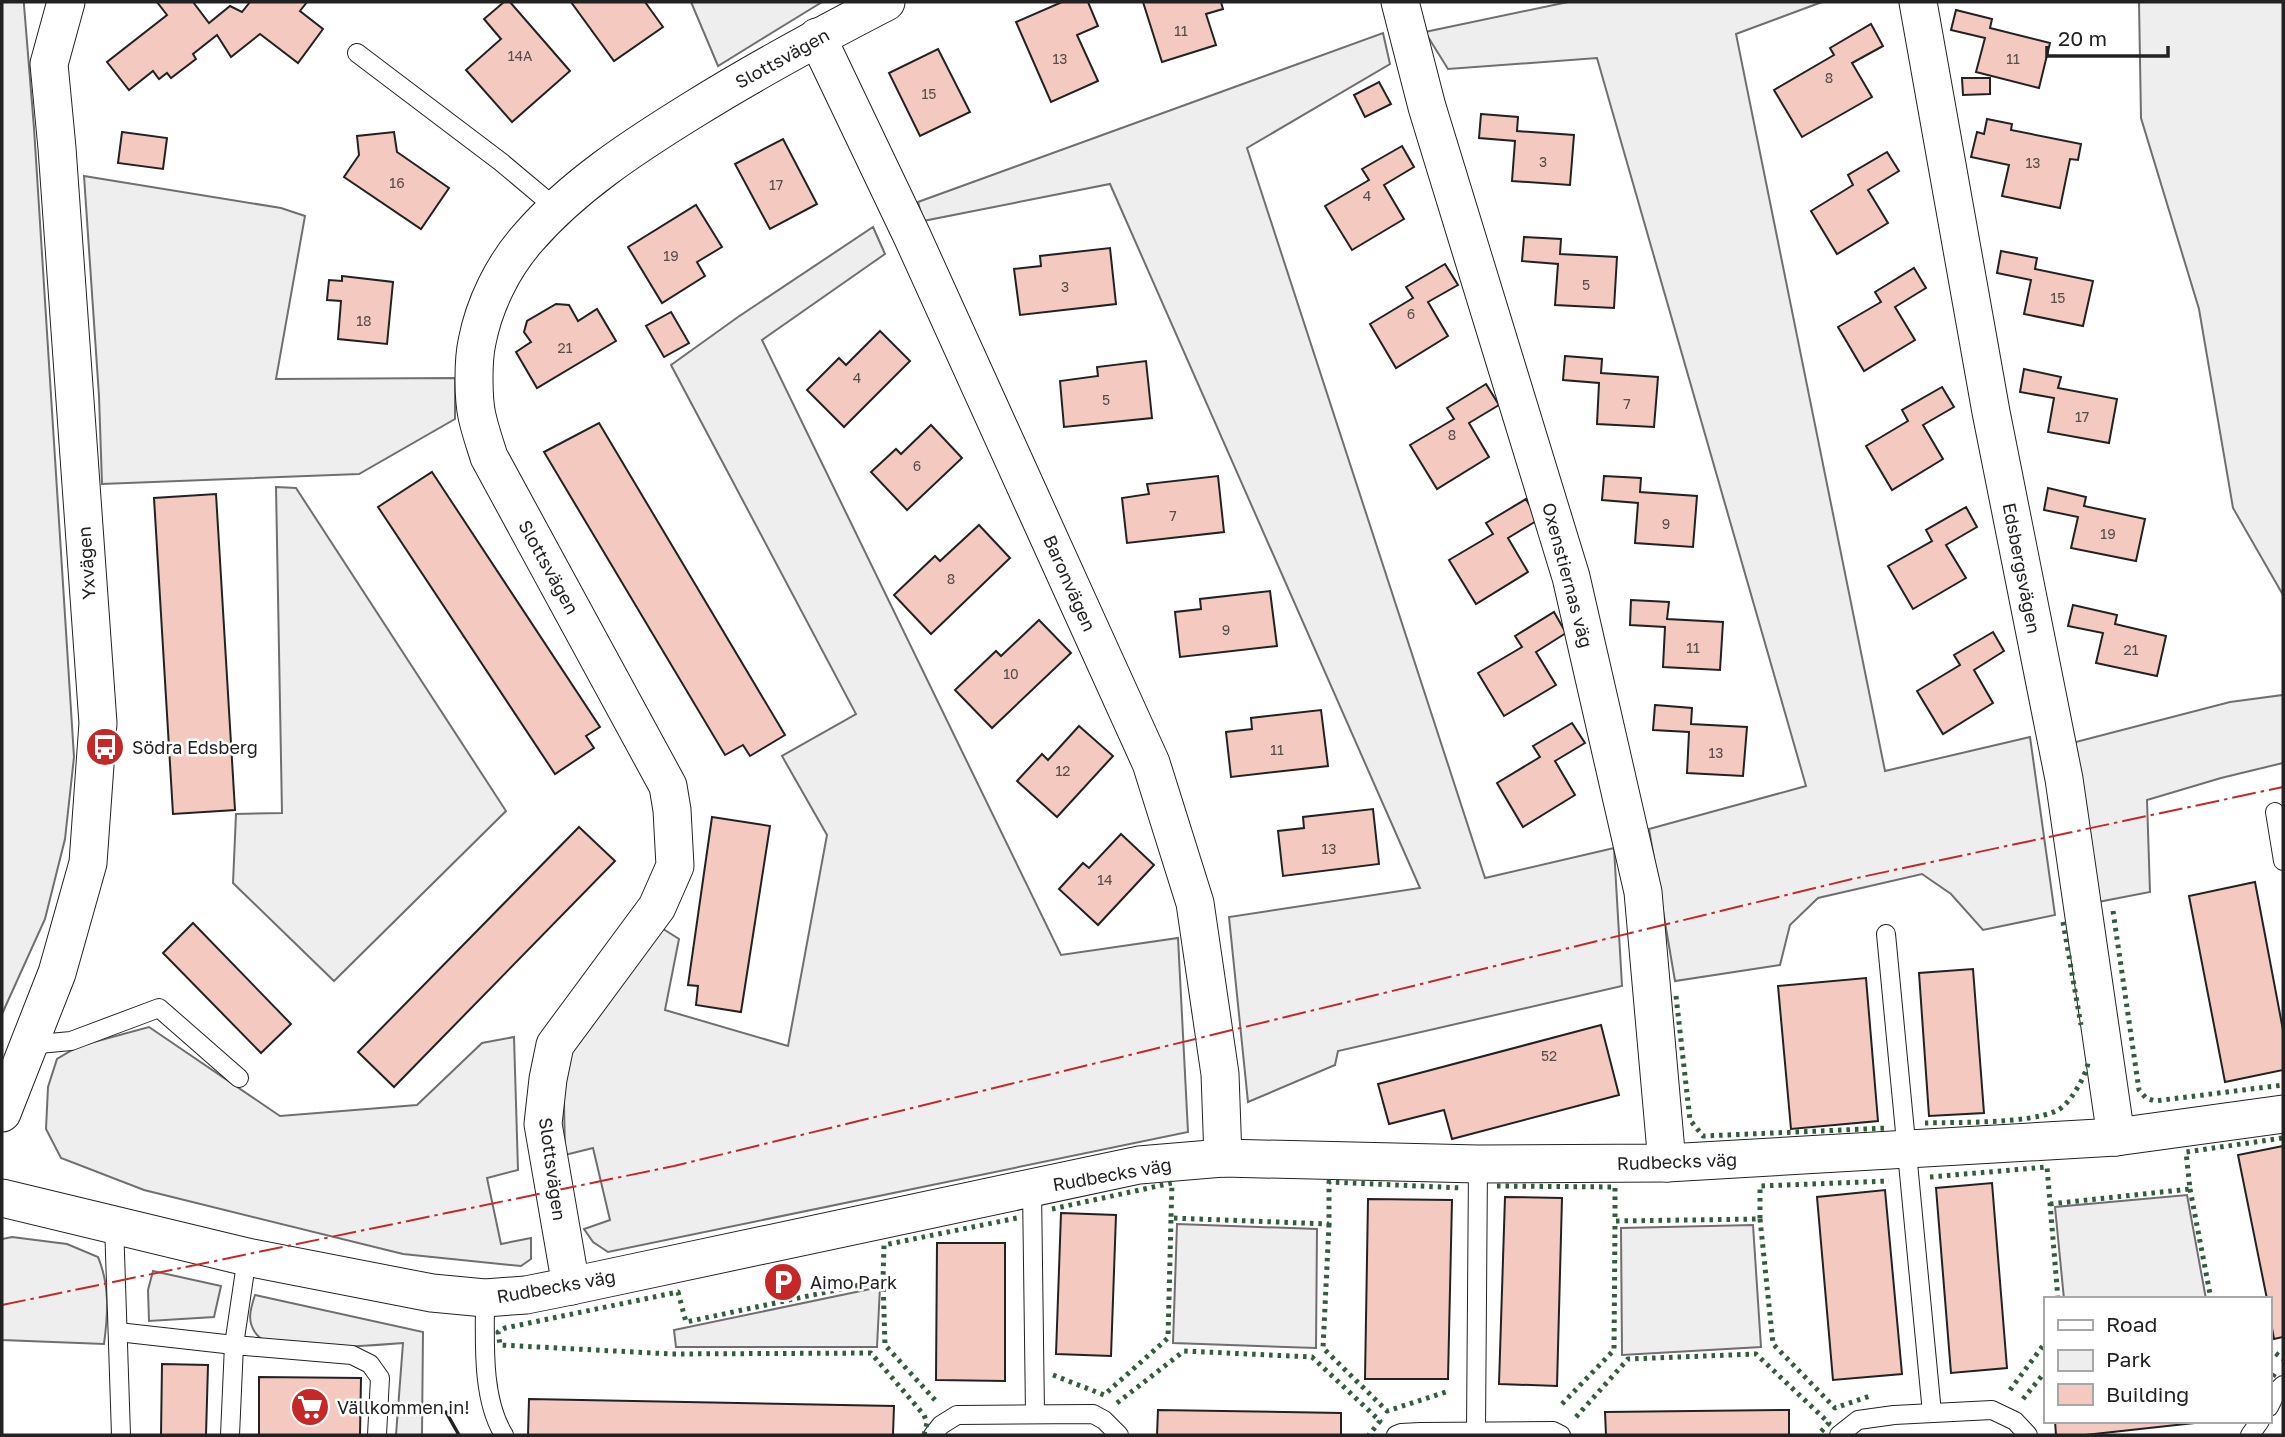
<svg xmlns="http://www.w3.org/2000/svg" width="2285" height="1437" viewBox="0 0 2285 1437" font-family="'Golos Text',sans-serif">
  <rect width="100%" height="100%" fill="#fff"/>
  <g fill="#eee" stroke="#6f6f6f" stroke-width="2">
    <polygon points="2,2 24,2 24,5 34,128 74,757 65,839 45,919 2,1014"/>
    <polygon points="691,2 822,2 718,66"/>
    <polygon points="1568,2 1822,2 1736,34 1885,771 2030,737 2055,915 1983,930 1951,894 1922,874 1818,898 1790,925 1780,965 1675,981 1649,829 1806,786 1597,58 1448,69 1425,32"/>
    <polygon points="2139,2 2283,2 2283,595 2233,508 2199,309 2141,118"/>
    <polygon points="1383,33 1390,64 1247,148 1485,878 1614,848 1622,986 1338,1051 1335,1065 1248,1102 1229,917 1420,888 1110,184 923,221 918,202"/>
    <polygon points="84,176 281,208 305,216 276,379 455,378 455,419 359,474 102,484 99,396"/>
    <polygon points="873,227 885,254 762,340 1061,955 1178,938 1188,1132 608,1252 593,1242 584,1229 610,1220 593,1148 565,1155 563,1050 660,927 679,939 665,1010 788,1046 827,835 782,756 856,714 671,365 738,317"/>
    <polygon points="276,487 296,488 506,811 334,981 233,883 236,814 282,813"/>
    <polygon points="2283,695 2283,763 2221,778 2147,800 2150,892 2098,902 2072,743 2230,702"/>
    <polygon points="149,1027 280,1116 417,1105 482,1043 514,1037 518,1170 487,1178 501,1244 531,1238 531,1259 521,1266 403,1254 144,1190 61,1158 46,1129 48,1087 57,1059 79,1046"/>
    <polygon points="2187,1195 2206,1299 2064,1299 2055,1207"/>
    <polygon points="1177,1224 1317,1229 1316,1348 1173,1343"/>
    <polygon points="1753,1225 1761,1347 1622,1355 1621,1228"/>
    <path d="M12 1237 67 1244 98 1257C110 1286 108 1314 104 1344L2 1340V1239Z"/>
    <polygon points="153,1271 221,1286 214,1317 149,1321 148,1290"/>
    <polygon points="880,1287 877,1347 676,1347 674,1330"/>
    <path d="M255 1295 423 1332 422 1435H396L403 1343C377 1345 274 1355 258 1336 246 1323 250 1310 255 1295Z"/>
  </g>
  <g fill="#f3c9c0" stroke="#222" stroke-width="2">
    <polygon points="157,2 193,2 209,23 230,6 242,12 250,2 307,2 300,11 323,29 298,63 260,34 231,57 217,35 193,54 196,59 171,78 167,73 159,79 153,71 129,90 107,62 167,15"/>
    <polygon points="504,2 510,2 570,71 512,122 466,70 501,39 484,19"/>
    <polygon points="571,2 645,2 663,27 614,61"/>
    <polygon points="1062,2 1088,2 1098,26 1077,35 1098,81 1051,102 1016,22"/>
    <polygon points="1143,2 1221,2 1223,9 1206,14 1216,45 1162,62"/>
    <polygon points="1956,10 1992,19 1990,28 2050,43 2039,88 1976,72 1985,38 1951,30"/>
    <polygon points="1871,24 1883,46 1852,63 1872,97 1802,137 1774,90 1834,55 1830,48"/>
    <polygon points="938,49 970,112 920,136 889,73"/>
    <polygon points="1962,78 1990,78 1990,94 1963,95"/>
    <polygon points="1379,82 1391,104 1365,117 1354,95"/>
    <polygon points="1481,114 1518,117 1517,131 1574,135 1570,185 1512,181 1515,141 1479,138"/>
    <polygon points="1987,119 2012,124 2011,130 2081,144 2078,160 2070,159 2060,208 2002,196 2009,165 1971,157 1977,132 1984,134"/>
    <polygon points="122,132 167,138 163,169 118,163"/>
    <polygon points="394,132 397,152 449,188 421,229 344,177 359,155 357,136"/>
    <polygon points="783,139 817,204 770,229 735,164"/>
    <polygon points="1402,146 1414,167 1384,185 1404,219 1352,250 1325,206 1369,180 1362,169"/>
    <polygon points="1887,152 1899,171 1868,190 1888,223 1837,254 1811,211 1853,185 1848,175"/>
    <polygon points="696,205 722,247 697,262 705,276 662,303 628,247"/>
    <polygon points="1524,237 1561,239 1560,254 1617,257 1614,308 1555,305 1558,264 1522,261"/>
    <polygon points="1110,248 1116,304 1020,315 1014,269 1041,266 1040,256"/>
    <polygon points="2001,251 2037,258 2035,269 2093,281 2083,326 2024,314 2031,280 1997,273"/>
    <polygon points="1445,264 1458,285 1428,302 1448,336 1396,368 1370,324 1413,298 1406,287"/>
    <polygon points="1914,268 1926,288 1895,307 1915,340 1864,371 1838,327 1881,302 1875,292"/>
    <polygon points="342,276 393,282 387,344 338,339 341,301 327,300 329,280 342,281"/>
    <polygon points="556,304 569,305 578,321 597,309 616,341 537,388 516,352 531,342 524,332 527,321"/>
    <polygon points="671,312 689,343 664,357 646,326"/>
    <polygon points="880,331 910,361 844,427 807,390 839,358 846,365"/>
    <polygon points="1565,356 1602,359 1601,373 1658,377 1654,427 1597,424 1599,383 1563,380"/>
    <polygon points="1146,361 1152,418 1064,427 1060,381 1098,376 1097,367"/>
    <polygon points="2024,369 2061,377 2058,388 2117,399 2109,443 2048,432 2054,398 2020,392"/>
    <polygon points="1486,384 1499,405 1469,423 1489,457 1437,489 1410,445 1454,419 1447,408"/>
    <polygon points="1942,387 1954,407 1923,425 1943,459 1892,490 1866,446 1908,421 1902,410"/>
    <polygon points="599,423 785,735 750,756 743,745 725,755 544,452"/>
    <polygon points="931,425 962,458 907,510 871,472 896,449 901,454"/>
    <polygon points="432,472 600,727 586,736 594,748 555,774 378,507"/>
    <polygon points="1218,476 1224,532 1127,543 1122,498 1149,494 1147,484"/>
    <polygon points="1604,476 1641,478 1640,492 1697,496 1693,547 1635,543 1638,503 1602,500"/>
    <polygon points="2048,488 2086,497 2084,506 2145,519 2136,561 2071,548 2078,517 2044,510"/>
    <polygon points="216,494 235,810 173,814 154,498"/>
    <polygon points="1526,499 1538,520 1508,538 1528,572 1476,604 1449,560 1493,534 1486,523"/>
    <polygon points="1966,507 1977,527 1946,545 1966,578 1913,609 1888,566 1932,541 1926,530"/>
    <polygon points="979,525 1010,558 931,634 894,595 935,556 940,561"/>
    <polygon points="1270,591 1277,646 1180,657 1175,612 1201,609 1200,599"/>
    <polygon points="1631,600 1669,602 1667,619 1723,622 1720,670 1663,667 1665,627 1630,625"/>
    <polygon points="2073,605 2117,615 2115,624 2166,636 2157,676 2096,663 2103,633 2068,626"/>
    <polygon points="1554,612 1566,633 1536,652 1556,685 1504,716 1478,673 1522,647 1515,636"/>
    <polygon points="1039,620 1071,653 992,728 955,690 996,651 1001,656"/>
    <polygon points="1993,632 2004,651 1974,670 1993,703 1943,734 1917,691 1960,665 1954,655"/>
    <polygon points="1655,705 1692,708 1691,724 1747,727 1743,776 1687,773 1689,732 1653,730"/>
    <polygon points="1321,710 1328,766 1231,777 1226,732 1252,729 1251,718"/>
    <polygon points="1572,723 1585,743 1555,761 1575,795 1523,827 1497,783 1540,757 1533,746"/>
    <polygon points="1079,726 1113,756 1057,817 1017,781 1042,754 1048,760"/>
    <polygon points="1373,809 1379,864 1283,876 1278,831 1304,828 1303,817"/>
    <polygon points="712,817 770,826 741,1012 696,1005 698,986 688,985"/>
    <polygon points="579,827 615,861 394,1087 358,1052"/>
    <polygon points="1121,834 1154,865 1098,925 1059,889 1083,863 1089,868"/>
    <polygon points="2255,882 2283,1030 2283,1070 2225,1082 2189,896"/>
    <polygon points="193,923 291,1024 261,1053 163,953"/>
    <polygon points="1973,969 1984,1113 1929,1116 1919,973"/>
    <polygon points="1866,978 1878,1121 1791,1129 1778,986"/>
    <polygon points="1601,1025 1619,1095 1452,1139 1444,1110 1389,1124 1378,1084"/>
    <polygon points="2283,1146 2283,1337 2274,1339 2269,1312 2269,1299 2267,1299 2238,1155"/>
    <polygon points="1992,1183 2007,1368 1951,1373 1936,1188"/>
    <polygon points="1885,1190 1902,1374 1833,1380 1817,1197"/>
    <polygon points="1505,1197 1562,1198 1557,1386 1499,1384"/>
    <polygon points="1368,1199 1452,1200 1448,1379 1365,1379"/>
    <polygon points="1061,1213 1116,1215 1111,1356 1056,1354"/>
    <polygon points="937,1243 1005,1243 1005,1381 936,1380"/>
    <polygon points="162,1364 208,1365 206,1435 161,1435"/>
    <polygon points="259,1377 361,1378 360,1435 259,1435"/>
    <polygon points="529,1399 894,1406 893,1435 528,1435"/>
    <polygon points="1158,1410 1341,1413 1341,1435 1157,1435"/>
    <polygon points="1789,1410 1789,1435 1606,1435 1605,1412"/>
    <polygon points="2055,1421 2213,1421 2085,1435 2056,1435"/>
  </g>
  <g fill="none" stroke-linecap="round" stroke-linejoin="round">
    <defs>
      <g id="lane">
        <polyline points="357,53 501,162 557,209"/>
        <polyline points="2275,812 2283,861"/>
        <polyline points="1886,934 1932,1413"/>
        <polyline points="28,1045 71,1041 159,1008 239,1078"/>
        <polyline points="1032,1189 1035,1413"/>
        <polyline points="114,1223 121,1435"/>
        <path d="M485 1298C485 1340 481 1398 504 1435"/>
        <polyline points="118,1332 234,1345 247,1257"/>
        <polyline points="2269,1407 2277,1391 2283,1385"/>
        <polyline points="1476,1432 1478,1164"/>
        <polyline points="230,1435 234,1345 352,1355 370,1364 380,1378 377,1435"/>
        <polyline points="933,1435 941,1425 957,1415 1093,1414 1104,1420 1119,1435"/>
        <polyline points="1396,1435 1401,1433 1420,1432 1553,1431 1561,1435"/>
        <polyline points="1839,1435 1858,1420 1894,1415 1992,1410 2015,1421 2028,1435"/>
        <polyline points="2250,1435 2260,1421"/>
      </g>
      <g id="street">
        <polyline points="1400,2 1427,107 1571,577 1643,892 1667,1163"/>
        <polyline points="1918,2 1991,412 2064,779 2116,1137"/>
        <polyline points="817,37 912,236 1151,763 1195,903 1220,1074 1223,1158"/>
        <polyline points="2,1113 57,973 88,863 98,723 57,148 49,64 66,2"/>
        <polyline points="2,1198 247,1257 432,1293 485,1298 526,1295 571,1286 1139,1165 1223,1158 1478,1164 1667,1163 2116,1137 2283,1114"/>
        <path d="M571 1286 543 1124 548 1079 555 1045 657 907 675 866 672 810 668 786 489 457C485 444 480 430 477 416 473 398 473 360 477 342 484 305 503 266 528 238 573 186 633 147 691 111 755 71 820 36 886 2"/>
      </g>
    </defs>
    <use href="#lane" stroke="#222" stroke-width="20"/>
    <use href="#street" stroke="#222" stroke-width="39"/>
    <use href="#lane" stroke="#fff" stroke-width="18"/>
    <use href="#street" stroke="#fff" stroke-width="37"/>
    <g stroke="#2f5e38" stroke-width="5" stroke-dasharray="3.5 5" stroke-linecap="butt">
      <polyline points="2113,911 2139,1090 2146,1098 2155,1101 2283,1085"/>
      <polyline points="2063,922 2081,1025"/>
      <polyline points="1676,996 1690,1120 1703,1136 1889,1128"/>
      <path d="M1925 1123C1959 1122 2027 1124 2056 1111 2069 1106 2086 1076 2088 1063"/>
      <polyline points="1930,1177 2047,1167 2058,1299"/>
      <polyline points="1497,1186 1615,1187 1615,1221 1760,1219 1760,1186 1889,1181"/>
      <polyline points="2190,1189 2211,1299"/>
      <polyline points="2050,1204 2190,1189 2186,1152 2283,1138"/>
      <polyline points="1052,1209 1172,1183 1171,1218"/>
      <polyline points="1760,1219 1773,1344 1835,1408 1873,1395"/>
      <polyline points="1329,1224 1323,1348 1387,1411 1446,1392"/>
      <polyline points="883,1280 885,1345 935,1400"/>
      <polyline points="2269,1348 2283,1359"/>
      <polyline points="2269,1368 2275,1373 2269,1383"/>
      <polyline points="1053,1375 1104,1395 1168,1338 1171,1218 1329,1224 1329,1182 1463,1188"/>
      <polyline points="2010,1390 2045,1343"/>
      <polyline points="2023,1399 2045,1372"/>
      <polyline points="1117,1403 1184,1351 1312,1357 1380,1421 1369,1435"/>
      <polyline points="1562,1404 1614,1350 1615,1221"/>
      <polyline points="1576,1417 1628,1359 1756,1354 1829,1423 1818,1435"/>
      <polyline points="924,1435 927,1423 924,1415 871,1353 672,1354 500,1345 498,1332 505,1328 678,1292 686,1322 883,1280 884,1245 1017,1218"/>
    </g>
    <polyline stroke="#222" stroke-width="3.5" points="446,1412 459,1435"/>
    <polyline stroke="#c62828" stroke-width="2" stroke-dasharray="24 5 3.5 5" stroke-linecap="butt" points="2,1305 674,1166 1852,879 2283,787"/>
  </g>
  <defs>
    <symbol id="bus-disc" viewBox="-11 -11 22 22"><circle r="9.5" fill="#c62828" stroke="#fff"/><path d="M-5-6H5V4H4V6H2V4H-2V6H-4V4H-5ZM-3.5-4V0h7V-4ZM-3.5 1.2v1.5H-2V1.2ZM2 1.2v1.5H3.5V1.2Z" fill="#fff"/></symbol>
    <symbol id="parking-disc" viewBox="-11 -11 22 22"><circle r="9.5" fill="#c62828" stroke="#fff"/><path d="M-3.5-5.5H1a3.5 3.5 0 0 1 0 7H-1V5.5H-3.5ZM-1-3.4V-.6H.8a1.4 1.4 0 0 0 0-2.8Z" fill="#fff"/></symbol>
    <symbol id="supermarket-disc" viewBox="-11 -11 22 22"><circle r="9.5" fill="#c62828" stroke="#fff"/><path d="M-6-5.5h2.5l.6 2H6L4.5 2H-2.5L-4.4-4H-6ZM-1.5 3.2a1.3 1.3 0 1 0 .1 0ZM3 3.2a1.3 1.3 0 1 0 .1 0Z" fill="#fff"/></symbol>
  </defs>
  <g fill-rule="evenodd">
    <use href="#bus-disc" x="83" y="725" width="44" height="44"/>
    <use href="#parking-disc" x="761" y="1260" width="44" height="44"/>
    <use href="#supermarket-disc" x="288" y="1385" width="44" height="44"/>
  </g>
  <g text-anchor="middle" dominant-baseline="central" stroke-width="5" stroke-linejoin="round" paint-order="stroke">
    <g font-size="14" fill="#564c4a">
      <text x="1181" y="30">11</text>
      <text x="520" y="55">14A</text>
      <text x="1060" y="58">13</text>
      <text x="2013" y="58">11</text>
      <text x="1829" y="77">8</text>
      <text x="929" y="93">15</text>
      <text x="1543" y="161">3</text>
      <text x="2033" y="162">13</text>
      <text x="397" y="182">16</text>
      <text x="776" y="184">17</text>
      <text x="1367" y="195">4</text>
      <text x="671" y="255">19</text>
      <text x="1586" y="284">5</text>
      <text x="1065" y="286">3</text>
      <text x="2058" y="297">15</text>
      <text x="1411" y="313">6</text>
      <text x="364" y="320">18</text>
      <text x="565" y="347">21</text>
      <text x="857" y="377">4</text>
      <text x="1106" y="399">5</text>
      <text x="1627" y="403">7</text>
      <text x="2082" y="416">17</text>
      <text x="1452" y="434">8</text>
      <text x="917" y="465">6</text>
      <text x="1173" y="515">7</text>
      <text x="1666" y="523">9</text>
      <text x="2108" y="533">19</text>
      <text x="951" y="578">8</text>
      <text x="1226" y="629">9</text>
      <text x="1693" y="647">11</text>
      <text x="2131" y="649">21</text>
      <text x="1011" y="673">10</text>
      <text x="1277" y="749">11</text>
      <text x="1716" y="752">13</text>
      <text x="1063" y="770">12</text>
      <text x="1329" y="848">13</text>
      <text x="1105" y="879">14</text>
      <text x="1549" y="1055">52</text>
    </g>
    <g font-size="18" fill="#222" stroke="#fff">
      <text transform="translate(782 58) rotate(-29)">Slottsvägen</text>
      <text transform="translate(86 563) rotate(-94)">Yxvägen</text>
      <text transform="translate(549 567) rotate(61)">Slottsvägen</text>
      <text transform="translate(2022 568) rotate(79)">Edsbergsvägen</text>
      <text transform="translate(1568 575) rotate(75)">Oxenstiernas väg</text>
      <text transform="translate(1070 583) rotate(66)">Baronvägen</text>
      <text transform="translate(1677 1161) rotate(-2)">Rudbecks väg</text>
      <text transform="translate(553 1169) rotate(82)">Slottsvägen</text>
      <text transform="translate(1112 1174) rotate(-10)">Rudbecks väg</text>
      <text transform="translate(556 1286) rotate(-10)">Rudbecks väg</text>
    </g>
    <g font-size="18" fill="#222" stroke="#fff" text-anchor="start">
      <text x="132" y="747">Södra Edsberg</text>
      <text x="810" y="1282">Aimo Park</text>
      <text x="337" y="1407">Vällkommen in!</text>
    </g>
  </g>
  <rect width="2285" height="1437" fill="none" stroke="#222222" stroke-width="7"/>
  <rect x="2044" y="1297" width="228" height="126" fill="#ffffff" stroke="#a7a7a7" stroke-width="2"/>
  <rect x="2058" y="1320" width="35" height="10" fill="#ffffff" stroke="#a7a7a7" stroke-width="2"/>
  <text x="2106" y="1332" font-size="21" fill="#222222">Road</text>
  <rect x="2058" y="1350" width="35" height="21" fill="#eeeeee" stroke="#a7a7a7" stroke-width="2"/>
  <text x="2106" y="1367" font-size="21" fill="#222222">Park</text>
  <rect x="2058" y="1384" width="35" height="21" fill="#f3c9c0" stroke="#a7a7a7" stroke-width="2"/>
  <text x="2106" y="1402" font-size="21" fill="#222222">Building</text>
  <path d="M2047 46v10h121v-10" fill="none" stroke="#222222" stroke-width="3.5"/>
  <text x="2058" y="46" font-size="21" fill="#222222" stroke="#ffffff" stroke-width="5" paint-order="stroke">20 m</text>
</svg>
